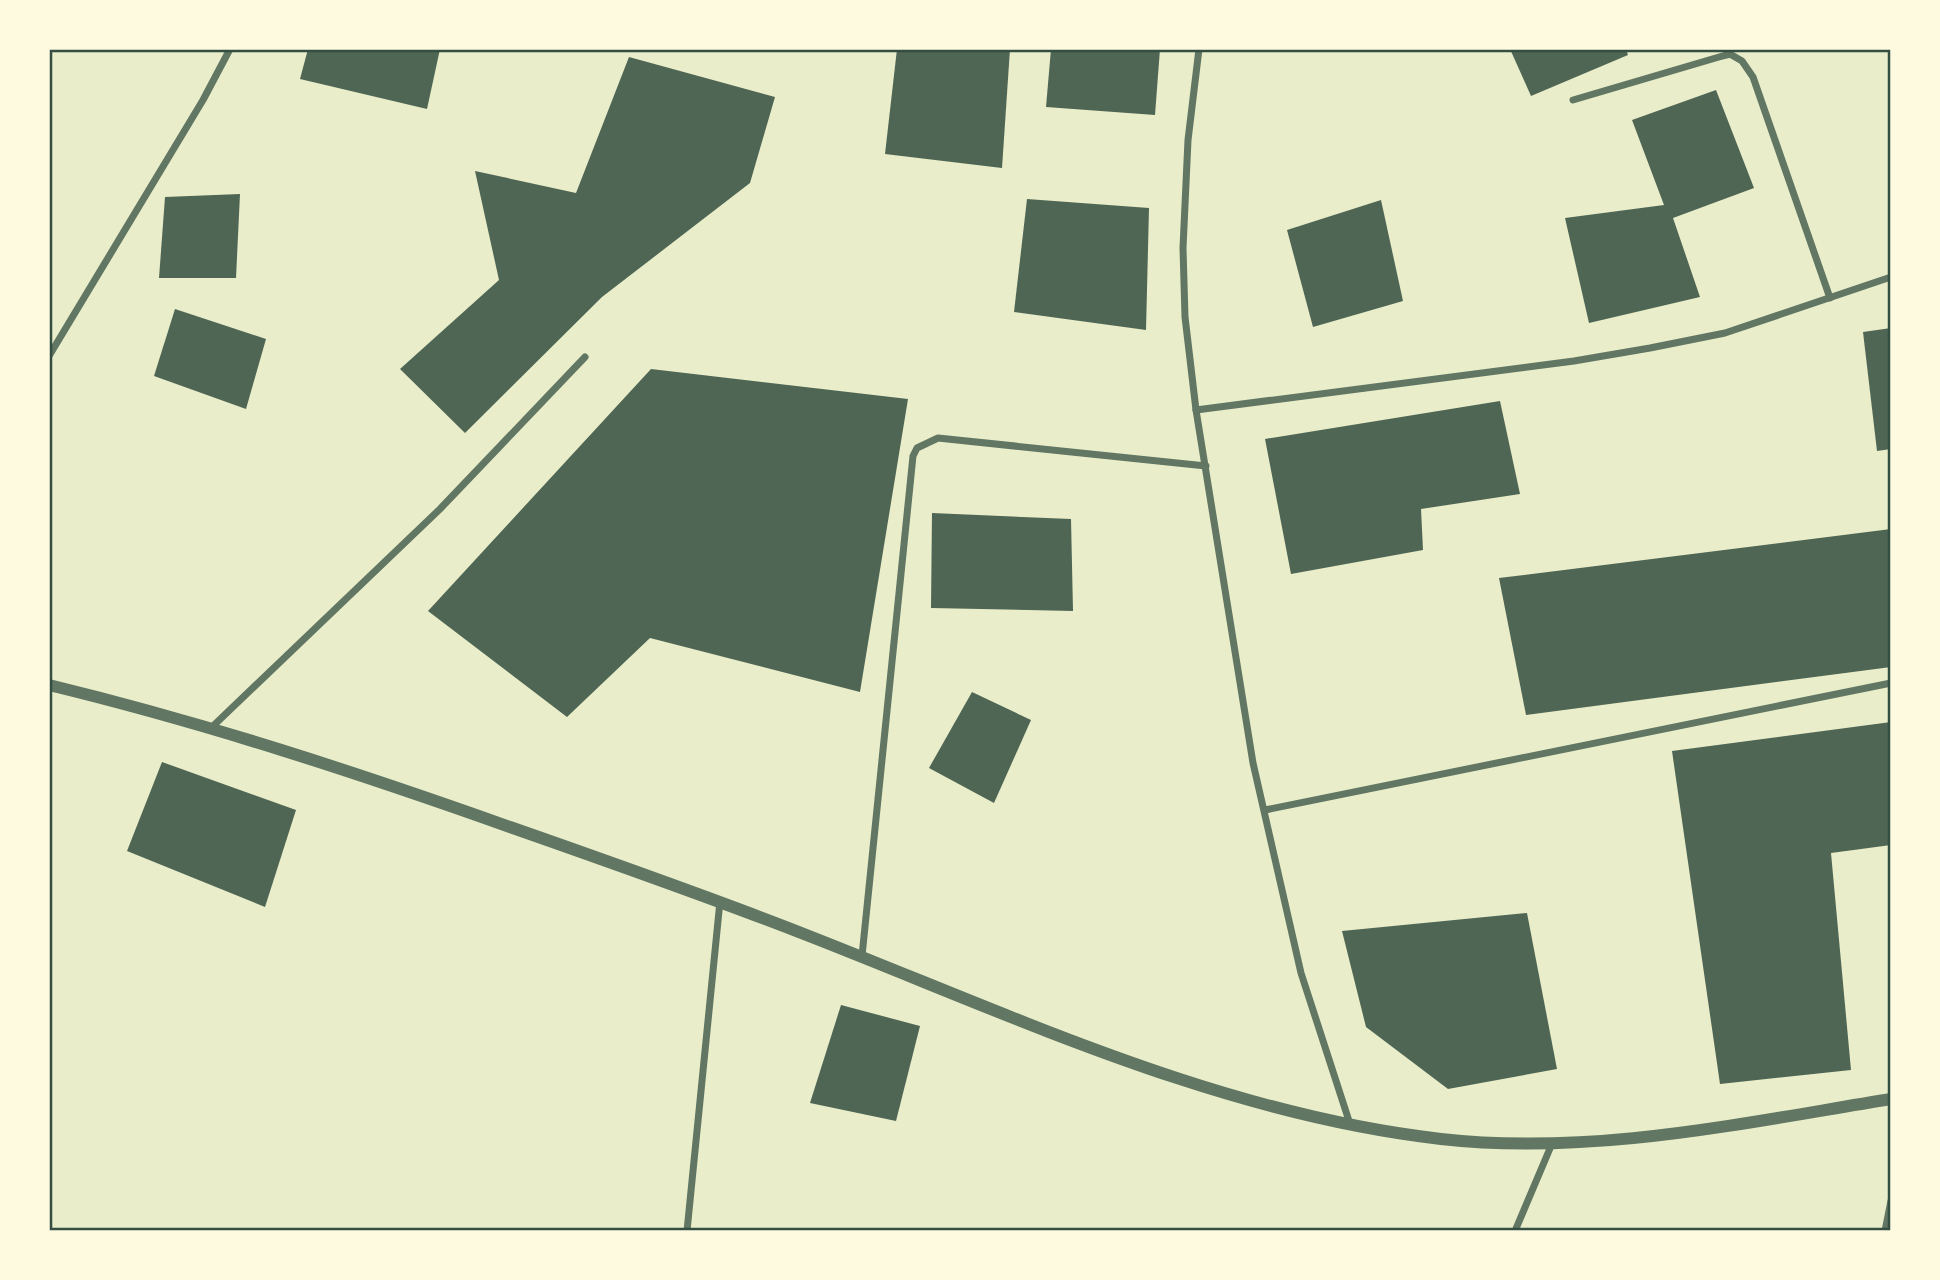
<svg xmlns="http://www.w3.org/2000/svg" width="1940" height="1280" viewBox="0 0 1940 1280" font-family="'Nunito Sans',sans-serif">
  <rect width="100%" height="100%" fill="#e9edc9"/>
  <g fill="#4f6655">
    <polygon points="308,49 440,49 427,109 300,79"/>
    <polygon points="897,49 1010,49 1002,168 885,154"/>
    <polygon points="1051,49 1160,49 1155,115 1046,107"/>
    <polygon points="1510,49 1626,49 1628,55 1531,96"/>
    <polygon points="629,57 775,97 750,183 602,297 465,433 400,369 499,280 475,171 576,193"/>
    <polygon points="1716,90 1754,188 1673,218 1700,297 1589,323 1565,218 1664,205 1632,120"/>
    <polygon points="240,194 236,278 159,278 165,197"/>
    <polygon points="1027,199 1149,208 1146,330 1014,312"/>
    <polygon points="1381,200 1403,301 1313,327 1287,230"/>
    <polygon points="175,309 266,339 246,409 154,376"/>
    <polygon points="1891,328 1891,449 1877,451 1863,332"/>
    <polygon points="651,369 908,399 860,692 650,638 567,717 428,611"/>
    <polygon points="1500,401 1520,494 1421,509 1423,550 1291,574 1265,439"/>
    <polygon points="932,513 1071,519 1073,611 931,608"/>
    <polygon points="1891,529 1891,667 1526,715 1499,578"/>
    <polygon points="972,692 1031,720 994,803 929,768"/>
    <polygon points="1891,722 1891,845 1831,853 1851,1070 1720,1084 1672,751"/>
    <polygon points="162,762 296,810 265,907 127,851"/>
    <polygon points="1527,913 1557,1069 1448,1089 1366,1027 1342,931"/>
    <polygon points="841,1005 920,1026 896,1121 810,1103"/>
  </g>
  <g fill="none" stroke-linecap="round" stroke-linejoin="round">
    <g stroke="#617663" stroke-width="7">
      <polyline points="1199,49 1188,140 1183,248 1185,317 1196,410 1253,763 1301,973 1350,1124"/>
      <polyline points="1573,100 1719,57 1730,54 1742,61 1753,77 1830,298"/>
      <polyline points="49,356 203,100 230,49"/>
      <polyline points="1196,410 1574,361 1650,348 1725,333 1891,277"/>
      <polyline points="212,727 440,509 585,357"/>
      <polyline points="1265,810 1891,683"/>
      <polyline points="862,956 913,456 917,448 938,438 1206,466"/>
      <polyline points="687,1231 720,901"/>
      <polyline points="1515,1231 1551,1146"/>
      <polyline points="1885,1231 1891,1201"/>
    </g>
    <path stroke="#617663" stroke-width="12" d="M49 685C206 723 358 773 510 827 610 862 710 897 809 936 1014 1016 1220 1114 1441 1139 1593 1156 1742 1123 1891 1099"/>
  </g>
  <rect width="1940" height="1280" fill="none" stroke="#fefae0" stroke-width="102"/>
  <rect x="51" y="51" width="1838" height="1178" fill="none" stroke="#344e41" stroke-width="2.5"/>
</svg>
